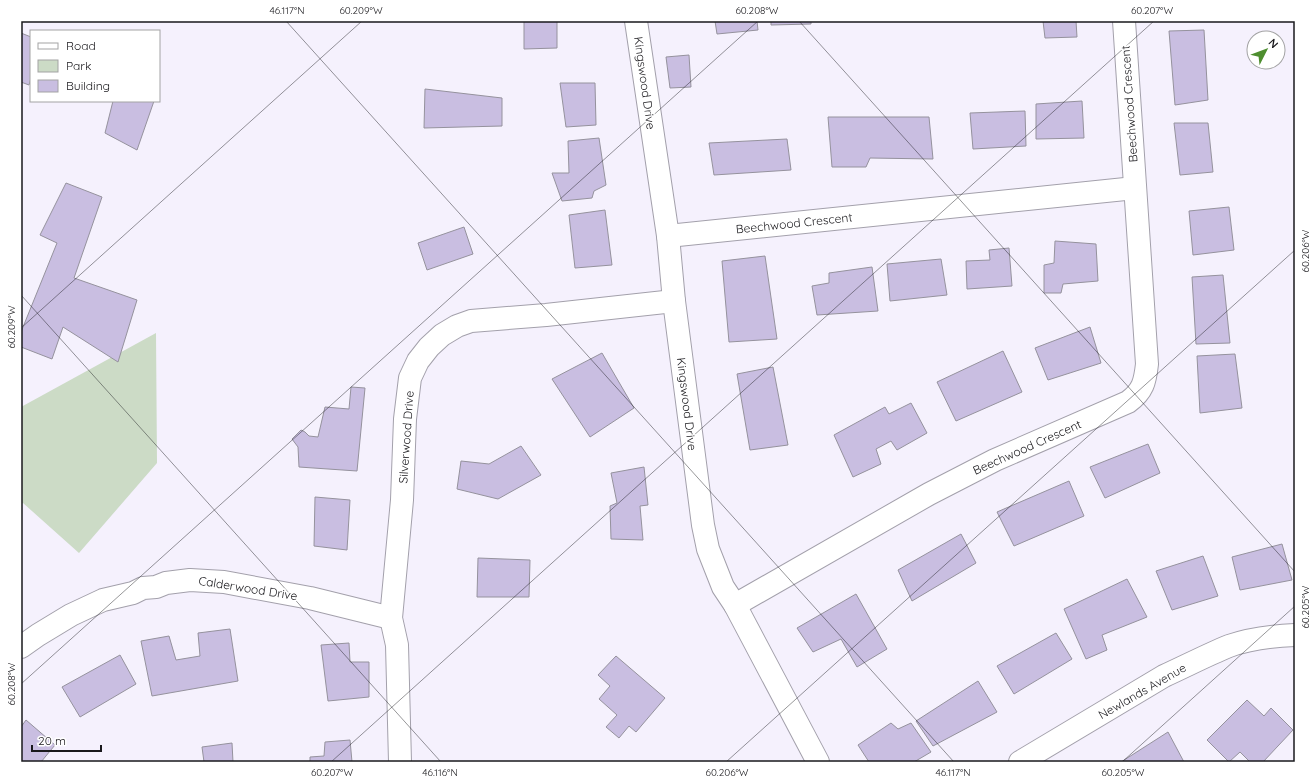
<svg xmlns="http://www.w3.org/2000/svg" width="1316" height="783" viewBox="0 0 1316 783" font-family="Quicksand,sans-serif">
  <rect width="100%" height="100%" fill="#f5f1fd"/>
  <polygon fill="#ccdbc6" points="156,333 157,463 79,553 23,503 21,504 21,407"/>
  <g fill="#c9bee1" stroke="#95929d">
    <polygon points="524,21 557,21 557,48 524,49"/>
    <polygon points="715,21 757,21 758,30 717,34"/>
    <polygon points="771,21 811,21 811,24 771,25"/>
    <polygon points="1043,21 1076,21 1077,37 1045,38"/>
    <polygon points="1204,30 1208,100 1175,105 1169,31"/>
    <polygon points="21,33 31,37 31,78 29,85 21,82"/>
    <polygon points="689,55 691,87 670,88 666,57"/>
    <polygon points="560,83 595,83 596,125 566,127"/>
    <polygon points="425,89 502,98 502,126 424,128"/>
    <polygon points="113,101 154,101 137,150 105,133"/>
    <polygon points="1082,101 1084,138 1036,139 1036,104"/>
    <polygon points="1025,111 1026,146 973,149 970,113"/>
    <polygon points="828,117 929,117 933,159 870,158 866,167 832,167"/>
    <polygon points="1174,123 1208,123 1213,172 1180,175"/>
    <polygon points="599,138 606,185 594,191 592,198 562,201 552,173 569,173 568,141"/>
    <polygon points="787,139 791,170 714,175 709,143"/>
    <polygon points="66,183 102,197 74,278 137,300 118,362 63,327 52,359 21,347 21,332 57,243 40,235"/>
    <polygon points="1229,207 1234,250 1193,255 1189,211"/>
    <polygon points="605,210 612,265 575,268 569,215"/>
    <polygon points="464,227 473,254 427,270 418,243"/>
    <polygon points="1055,241 1096,244 1098,281 1063,284 1061,293 1044,293 1044,265 1054,263"/>
    <polygon points="1009,248 1012,286 967,289 966,261 990,260 989,250"/>
    <polygon points="765,256 777,339 729,342 722,261"/>
    <polygon points="941,259 947,295 890,301 887,264"/>
    <polygon points="872,267 878,311 817,315 812,286 829,283 829,273"/>
    <polygon points="1223,275 1230,343 1196,344 1192,277"/>
    <polygon points="1090,327 1101,363 1048,380 1035,348"/>
    <polygon points="1003,351 1022,392 956,421 937,382"/>
    <polygon points="602,353 634,408 590,437 552,379"/>
    <polygon points="1235,354 1242,408 1200,413 1197,356"/>
    <polygon points="773,367 788,445 750,450 737,374"/>
    <polygon points="351,387 365,388 357,471 299,467 298,447 292,439 301,430 305,432 309,436 318,437 325,407 349,409"/>
    <polygon points="911,403 927,433 897,450 891,441 876,449 881,464 853,477 834,435 885,407 889,414"/>
    <polygon points="1148,444 1160,473 1105,498 1090,467"/>
    <polygon points="521,446 541,475 498,499 457,489 461,461 489,464"/>
    <polygon points="644,467 648,505 640,506 643,540 611,539 610,506 617,503 611,473"/>
    <polygon points="1069,481 1084,516 1014,546 997,512"/>
    <polygon points="315,497 350,500 347,550 314,546"/>
    <polygon points="961,534 976,563 912,601 898,570"/>
    <polygon points="1282,544 1292,580 1240,590 1232,557"/>
    <polygon points="1203,556 1218,596 1172,610 1156,571"/>
    <polygon points="478,558 530,560 529,597 477,597"/>
    <polygon points="1127,579 1147,617 1102,635 1107,650 1086,659 1064,609"/>
    <polygon points="856,594 887,649 857,667 841,639 813,652 797,628"/>
    <polygon points="230,629 238,681 152,696 141,641 169,636 176,660 200,656 198,633"/>
    <polygon points="1056,633 1072,659 1014,694 997,666"/>
    <polygon points="349,643 350,662 369,662 369,697 328,701 321,645"/>
    <polygon points="120,655 136,684 80,717 62,687"/>
    <polygon points="616,656 665,698 636,732 629,726 619,738 606,727 617,715 599,699 610,686 598,675"/>
    <polygon points="978,681 997,712 933,746 916,721"/>
    <polygon points="1247,700 1264,716 1271,708 1293,730 1263,762 1250,762 1240,752 1229,762 1207,740"/>
    <polygon points="26,720 55,745 41,762 21,762 21,727"/>
    <polygon points="891,723 898,729 911,723 931,752 914,762 869,762 858,745"/>
    <polygon points="1168,732 1184,762 1121,762"/>
    <polygon points="350,740 352,762 310,762 310,757 324,756 325,742"/>
    <polygon points="232,743 233,762 204,762 202,747"/>
  </g>
  <g fill="none" stroke-linecap="round" stroke-linejoin="round">
    <defs>
      <g id="minor">
        <polyline points="636,21 668,236 674,301 703,525 708,549 723,587 735,605 818,762"/>
        <polyline points="668,236 1135,188"/>
        <path d="M735 605 929 494 995 460 1128 402C1143 391 1145 382 1147 364L1124 21"/>
        <polyline points="21,647 38,635 71,615 103,600 133,593 143,588 156,587 166,583 190,580 224,582 310,598 391,618"/>
        <polyline points="400,762 397,645 391,618 402,500 405,419 410,378 418,361 429,347 442,335 457,326 471,321 546,315 674,301"/>
        <path d="M1020 762 1164 676C1186 666 1207 655 1229 646 1249 639 1273 636 1295 635"/>
      </g>
    </defs>
    <use href="#minor" stroke="#a3a0ab" stroke-width="24"/>
    <use href="#minor" stroke="#fff" stroke-width="22"/>
  </g>
  <path fill="none" stroke="#19181c" stroke-width="1" stroke-opacity="0.45" d="M286 21 954 762M799 21 1295 572M21 295 441 762M21 328 362 21M21 684 758 21M331 762 1154 21M726 762 1295 250M1122 762 1295 606"/>
  <g text-anchor="middle" dominant-baseline="central" stroke-width="3.5" stroke-linejoin="round" paint-order="stroke">
    <g font-size="12" fill="#19181c" stroke="#fff">
      <text transform="translate(645 83) rotate(82)">Kingswood Drive</text>
      <text transform="translate(1129 104) rotate(-94)">Beechwood Crescent</text>
      <text transform="translate(794 223) rotate(-6)">Beechwood Crescent</text>
      <text transform="translate(687 404) rotate(83)">Kingswood Drive</text>
      <text transform="translate(406 437) rotate(-86)">Silverwood Drive</text>
      <text transform="translate(1027 447) rotate(-24)">Beechwood Crescent</text>
      <text transform="translate(248 588) rotate(9)">Calderwood Drive</text>
      <text transform="translate(1142 691) rotate(-30)">Newlands Avenue</text>
    </g>
  </g>
  <rect width="1316" height="783" fill="none" stroke="#ffffff" stroke-width="44"/>
  <rect x="30" y="30" width="130" height="72" fill="#ffffff" stroke="#a3a3a4"/>
  <rect x="38" y="43" width="20" height="6" fill="#ffffff" stroke="#a3a3a4"/>
  <text x="66" y="50" font-size="12" fill="#19181c">Road</text>
  <rect x="38" y="60" width="20" height="12" fill="#ccdbc6" stroke="#a3a3a4"/>
  <text x="66" y="70" font-size="12" fill="#19181c">Park</text>
  <rect x="38" y="80" width="20" height="12" fill="#c9bee1" stroke="#a3a3a4"/>
  <text x="66" y="90" font-size="12" fill="#19181c">Building</text>
  <g transform="translate(1266 50) rotate(48)"><circle r="19" fill="#ffffff" stroke="#a3a3a4"/>
  <path d="M0-3L7 15L0 10L-7 15Z" fill="#4e8e2f"/>
  <text y="-6" font-size="11" font-weight="bold" text-anchor="middle" fill="#19181c">N</text>
  </g>
  <path d="M32 745v6h69v-6" fill="none" stroke="#19181c" stroke-width="2"/>
  <text x="38" y="745" font-size="12" fill="#19181c" stroke="#ffffff" stroke-width="3" paint-order="stroke">20 m</text>
  <rect x="22" y="22" width="1272" height="739" fill="none" stroke="#19181c" stroke-width="1.5"/>
  <g font-size="10" text-anchor="middle" fill="#19181c">
    <text x="287" y="14">46.117°N</text>
    <text x="361" y="14">60.209°W</text>
    <text x="757" y="14">60.208°W</text>
    <text x="1152" y="14">60.207°W</text>
    <text transform="translate(1305 251) rotate(-90)" y="4">60.206°W</text>
    <text transform="translate(11 327) rotate(-90)" y="4">60.209°W</text>
    <text transform="translate(1305 607) rotate(-90)" y="4">60.205°W</text>
    <text transform="translate(11 684) rotate(-90)" y="4">60.208°W</text>
    <text x="332" y="776">60.207°W</text>
    <text x="440" y="776">46.116°N</text>
    <text x="727" y="776">60.206°W</text>
    <text x="953" y="776">46.117°N</text>
    <text x="1123" y="776">60.205°W</text>
  </g>
</svg>
